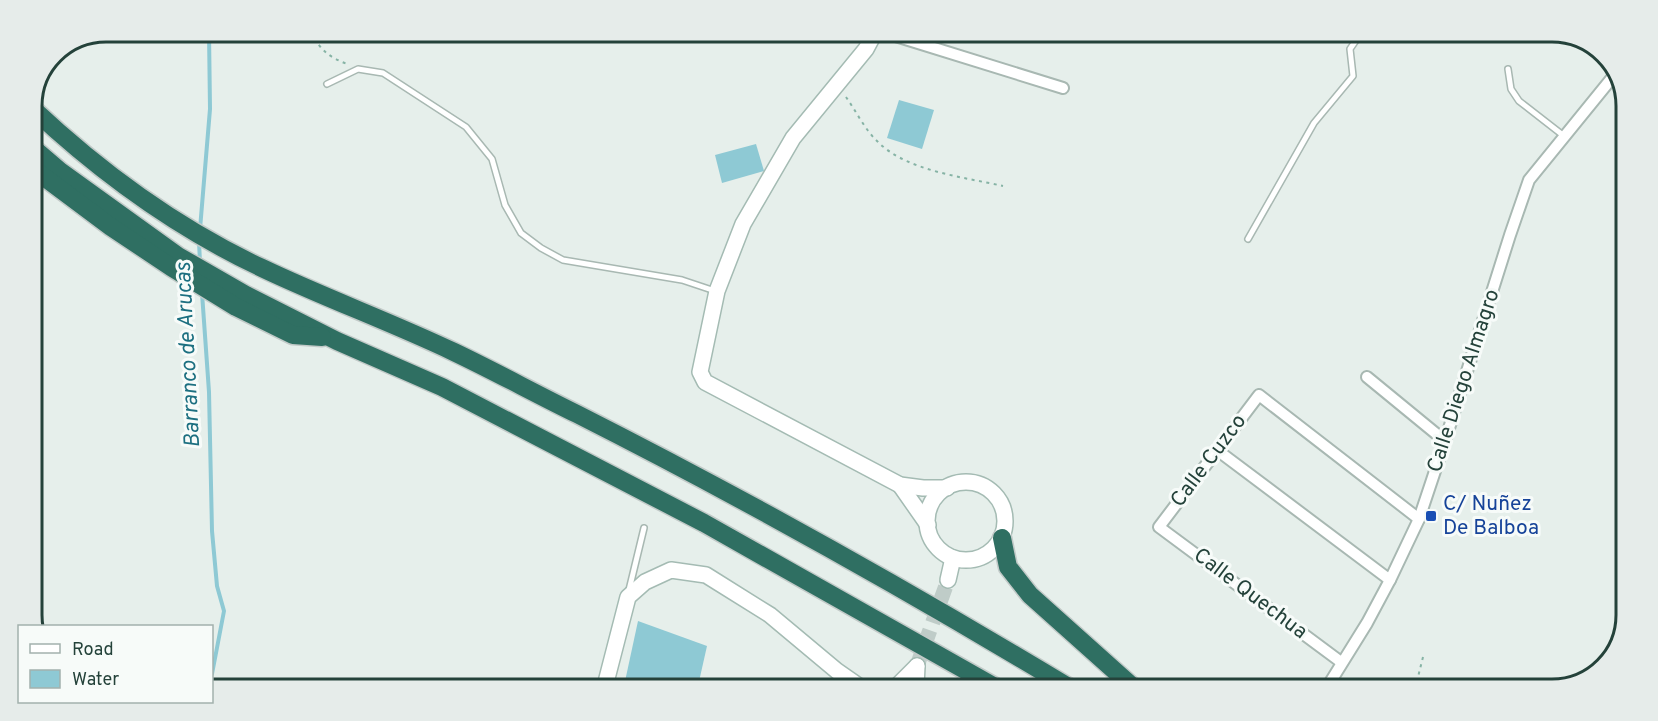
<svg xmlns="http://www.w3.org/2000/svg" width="1658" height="721" viewBox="0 0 1658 721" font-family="Overpass,sans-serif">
  <rect width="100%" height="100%" fill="#e6efeb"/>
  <g fill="#8ec9d4">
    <polygon points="899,100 934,110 922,149 887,138"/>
    <polygon points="756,144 764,171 722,183 715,155"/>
    <polygon points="638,621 707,646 698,686 624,686"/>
  </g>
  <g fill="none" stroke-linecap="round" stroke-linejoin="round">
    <g stroke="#8ec9d4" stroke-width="4">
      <polyline points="200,229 210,109 209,32"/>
      <polyline points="199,242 200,262"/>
      <polyline points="202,293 209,392 212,531 217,586 224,611 212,674"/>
    </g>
    <polyline stroke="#bfccc8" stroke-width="15" stroke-dasharray="15 8" stroke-linecap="butt" points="917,666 948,580"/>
    <defs>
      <g id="lane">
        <polyline points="1508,69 1511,89 1519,101 1564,136"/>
        <polyline points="327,84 358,69 383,73 466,127 492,159 505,205 521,233 541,248 563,260 682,280 715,291"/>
        <polyline points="1248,239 1314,123 1353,76 1350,49 1359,36"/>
        <polyline points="629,590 644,528"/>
      </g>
      <g id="street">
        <polyline points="889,34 1063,88"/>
        <polyline points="1367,377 1445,441"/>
        <polyline points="1217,450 1390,580"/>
        <polyline points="1341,662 1159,527 1259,395 1419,519"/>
        <polyline points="1326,689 1367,623 1390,580 1419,519 1445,441 1510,235 1529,180 1616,73"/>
      </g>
      <g id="secondary">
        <polyline points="874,34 866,49 793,138 743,224 717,291 700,372 705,382 900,485 923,488 947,488"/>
        <circle cx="966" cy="521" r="39"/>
        <polyline points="900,485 928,525"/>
        <polyline points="948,580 953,558"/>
        <polyline points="605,686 628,597 645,582 671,570 706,575 770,615 837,671 860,687"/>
        <polyline points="896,687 917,666"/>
        <polyline points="916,687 917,666"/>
      </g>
      <g id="highway">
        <path d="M32 108C100 172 177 228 262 268 325 298 391 322 454 352 496 372 536 394 577 414 745 499 909 591 1070 688"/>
        <polyline points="32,147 60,171 178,256 246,295 337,341 442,387 704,523 995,687"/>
        <polyline points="32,168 111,227 171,267 236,307 293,335 322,337"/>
        <polyline points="1002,538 1008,567 1030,595 1134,688"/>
      </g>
    </defs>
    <use href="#lane" stroke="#a8b8b2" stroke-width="8"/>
    <use href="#street" stroke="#a8b8b2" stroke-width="14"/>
    <use href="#secondary" stroke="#a4bbb3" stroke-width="18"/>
    <use href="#highway" stroke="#c2cac8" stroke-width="21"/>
    <g stroke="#86b3a5" stroke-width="2" stroke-dasharray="3 4.5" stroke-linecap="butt">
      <path d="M311 32C320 50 329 57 347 64"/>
      <path d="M846 97C856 111 865 130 878 142 907 171 963 177 1003 186"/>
      <polyline points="1415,689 1424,653"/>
    </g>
    <use href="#lane" stroke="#fff" stroke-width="5"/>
    <use href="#street" stroke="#fff" stroke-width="10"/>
    <use href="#secondary" stroke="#fff" stroke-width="15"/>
    <use href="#highway" stroke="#2f6f62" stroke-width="18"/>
  </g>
  <rect fill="#1a4fb4" stroke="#f7fbf9" stroke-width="2" x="1425" y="510" width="12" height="12" rx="3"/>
  <g text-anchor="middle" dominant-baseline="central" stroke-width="6" stroke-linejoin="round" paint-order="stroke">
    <g font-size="21" fill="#24423a" stroke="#f7fbf9">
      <text transform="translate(1464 381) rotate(-72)">Calle Diego Almagro</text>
      <text transform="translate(1209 461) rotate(-53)">Calle Cuzco</text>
      <text transform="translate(1250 594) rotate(37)">Calle Quechua</text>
    </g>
    <g font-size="21" fill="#164399" stroke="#f7fbf9" text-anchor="start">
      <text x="1443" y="504">C/ Nuñez<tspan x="1443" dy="24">De Balboa</tspan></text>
    </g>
    <g font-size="22" font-style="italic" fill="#1c6f80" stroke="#f7fbf9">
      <text transform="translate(189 355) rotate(-93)">Barranco de Arucas</text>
    </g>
  </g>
  <path d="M0 0H1658V721H0ZM106 42H1552A64 64 0 0 1 1616 106V615A64 64 0 0 1 1552 679H106A64 64 0 0 1 42 615V106A64 64 0 0 1 106 42Z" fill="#e6ecea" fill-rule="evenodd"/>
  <path fill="none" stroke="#24423a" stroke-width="3" d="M106 42H1552A64 64 0 0 1 1616 106V615A64 64 0 0 1 1552 679H106A64 64 0 0 1 42 615V106A64 64 0 0 1 106 42Z"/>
  <rect x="18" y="625" width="195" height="78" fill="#f7fbf9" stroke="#a3b1ad" stroke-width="1.5"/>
  <rect x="30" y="644" width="30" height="9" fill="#ffffff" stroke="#a3b1ad" stroke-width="1.5"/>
  <text x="72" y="655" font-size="18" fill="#24423a">Road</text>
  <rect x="30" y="670" width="30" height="18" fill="#8ec9d4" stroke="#a3b1ad" stroke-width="1.5"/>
  <text x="72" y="685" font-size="18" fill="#24423a">Water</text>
</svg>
